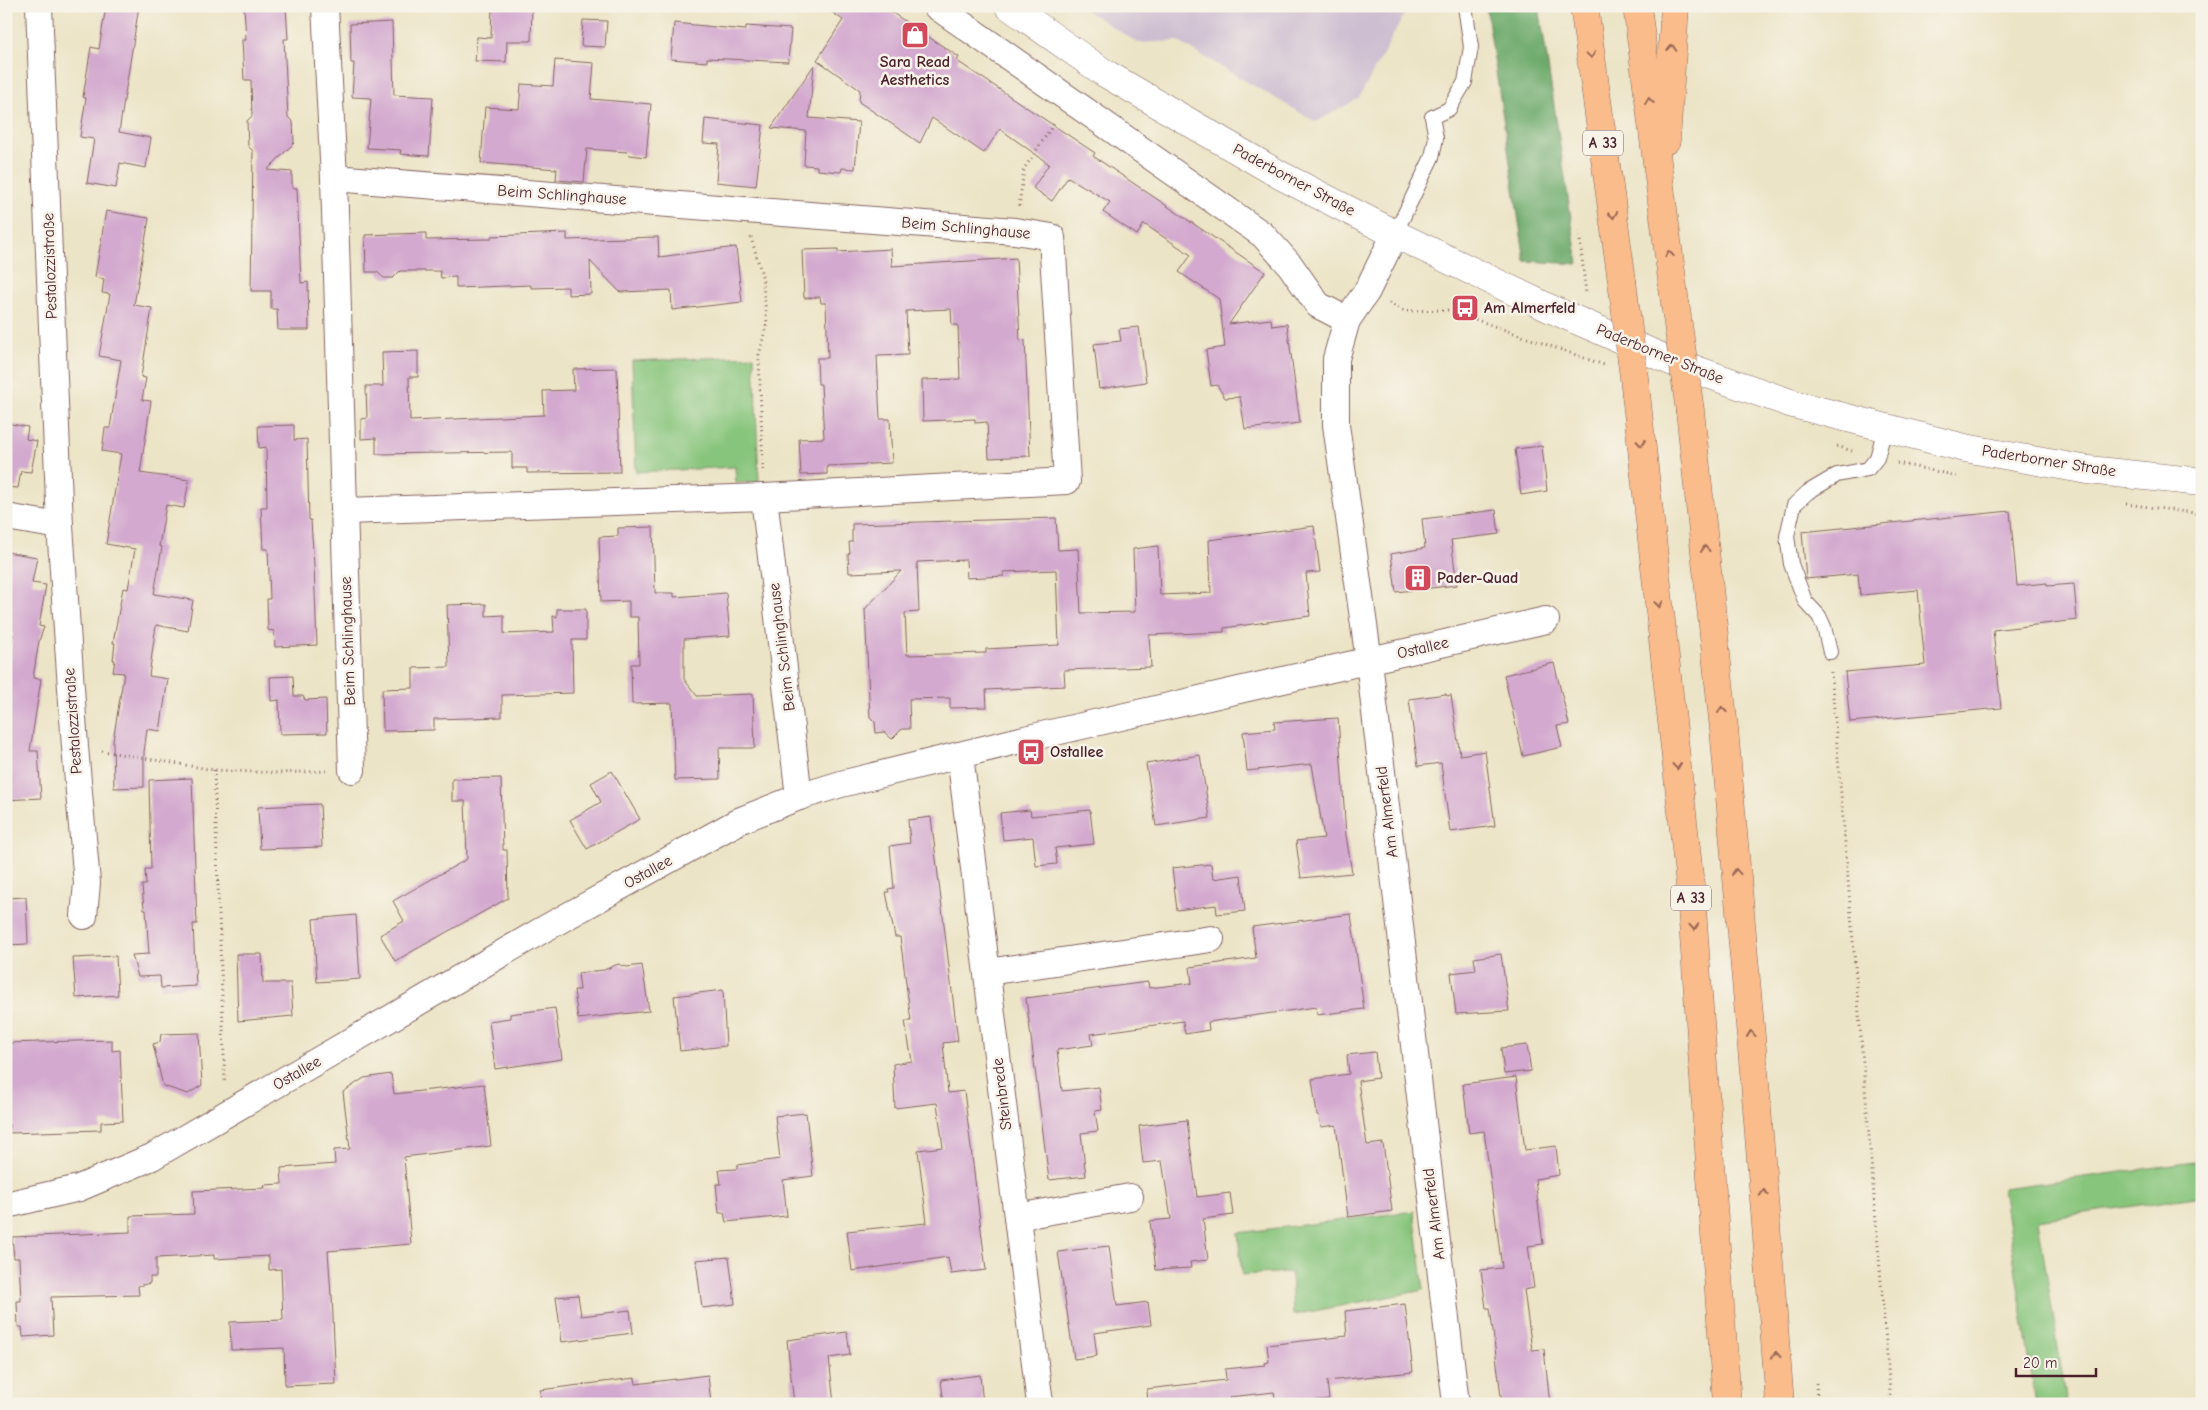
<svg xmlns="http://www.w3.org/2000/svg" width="2208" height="1410" viewBox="0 0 2208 1410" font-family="'Comic Neue',sans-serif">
  <rect width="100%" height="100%" fill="#f7f3e8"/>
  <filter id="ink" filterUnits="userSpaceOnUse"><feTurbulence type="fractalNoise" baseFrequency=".02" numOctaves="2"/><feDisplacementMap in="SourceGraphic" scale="10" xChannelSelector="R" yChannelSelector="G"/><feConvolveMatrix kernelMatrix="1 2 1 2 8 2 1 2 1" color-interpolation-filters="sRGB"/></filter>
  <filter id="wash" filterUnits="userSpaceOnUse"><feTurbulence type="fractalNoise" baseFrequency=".0096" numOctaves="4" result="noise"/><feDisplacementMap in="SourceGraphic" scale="20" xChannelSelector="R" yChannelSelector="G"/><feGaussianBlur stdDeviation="1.12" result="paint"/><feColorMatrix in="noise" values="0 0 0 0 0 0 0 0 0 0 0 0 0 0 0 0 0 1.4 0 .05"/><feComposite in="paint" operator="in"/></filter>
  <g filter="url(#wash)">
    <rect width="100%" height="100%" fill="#ece4c6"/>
    <polygon fill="#cebed1" points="1079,6 1409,6 1359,98 1316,122 1177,41 1138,43"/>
    <g fill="#87c57c" stroke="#687254">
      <polygon points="754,356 759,482 736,483 735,467 636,472 632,361"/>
      <polygon points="2202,1161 2202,1196 2038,1220 2067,1404 2036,1404 2003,1188"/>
      <polygon points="1414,1211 1424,1290 1293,1315 1291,1272 1242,1275 1238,1233"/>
    </g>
    <polygon fill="#6daa6c" stroke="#5c644c" points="1486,6 1539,6 1578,264 1525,261"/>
    <g id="blocks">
      <g fill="#d3a9cf" fill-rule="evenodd">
        <polygon points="106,6 139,6 119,132 151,138 146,168 120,163 116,188 87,183 94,139 80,137 86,98 83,97 91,47 99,49"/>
        <polygon points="244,6 286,6 288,39 284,39 288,117 293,122 294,143 267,170 292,172 292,188 297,188 301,283 308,282 309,330 278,330 277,309 271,309 271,291 251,291 253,151 248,146 247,121 252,116 251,80 244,80 242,40 246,40"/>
        <polygon points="492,6 532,6 531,41 507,41 506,62 475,61 477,37 491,38"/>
        <polygon points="823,6 882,6 959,57 957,61 1095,153 1093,156 1265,272 1229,324 1271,319 1272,326 1287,324 1300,423 1245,429 1240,397 1225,398 1217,385 1211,386 1206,350 1225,347 1219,299 1179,272 1191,255 1144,224 1137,235 1103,212 1110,202 1068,177 1052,201 1033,188 1049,164 1000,129 984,153 932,118 920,143 859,102 860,90 817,60 843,20"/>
        <polygon points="583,20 607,21 605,47 581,46"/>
        <polygon points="392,22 394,95 433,97 429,156 400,154 401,150 367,148 371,98 352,97 354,63 351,63 350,24"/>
        <polygon points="674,23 746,30 746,26 791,29 788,62 707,58 707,62 671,59"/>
        <polygon points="555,60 594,63 591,99 651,104 646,157 630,155 627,152 587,149 584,182 556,180 557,169 481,163 485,107 519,109 521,84 553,86"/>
        <polygon points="814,65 809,118 859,122 855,169 842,168 841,172 817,170 817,166 804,165 806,131 771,128"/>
        <polygon points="705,119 763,125 756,186 716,182 719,144 703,143"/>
        <polygon points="106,211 149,218 134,305 152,308 141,377 146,378 142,400 151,401 140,473 189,480 184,508 166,505 159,546 162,547 154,594 193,600 188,631 156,625 149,676 168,679 160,731 147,729 144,752 144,787 114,788 113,741 124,673 113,672 115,660 113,660 115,643 113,643 123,588 128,589 135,549 106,544 121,454 102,451 105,428 110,428 121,360 99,356 110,294 102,293 104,279 95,277"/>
        <polygon points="426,233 426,240 491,239 491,236 567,233 567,240 658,237 659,257 736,247 742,302 672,310 671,290 620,292 590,261 591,294 568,295 568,287 531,288 531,285 456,288 456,277 441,278 440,271 400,271 393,278 384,278 377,272 366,272 365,235"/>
        <polygon points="838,249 838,252 891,249 892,266 1016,258 1020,341 1025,340 1030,456 989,458 987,422 975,423 975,419 923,421 922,380 960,379 958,325 952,325 951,309 906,311 908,355 877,356 880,419 890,419 892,463 827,466 827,474 801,475 799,439 824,438 821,384 818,384 817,358 828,358 826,303 821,303 820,297 804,298 802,250"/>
        <polygon points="1139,327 1146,382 1099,389 1094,344 1121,341 1119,329"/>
        <polygon points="418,351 418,377 409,377 410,421 544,415 543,391 574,390 573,369 617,368 620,472 527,473 527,468 512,468 512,452 376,454 376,438 361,439 361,419 367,418 366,386 383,386 382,352"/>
        <polygon points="6,423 28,427 26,439 37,441 31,472 21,471 18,488 6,487"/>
        <polygon points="294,425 294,440 307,439 309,520 311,520 314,566 317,645 275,647 274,631 268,630 267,599 270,599 268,549 263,549 261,507 267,507 266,447 259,448 258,426"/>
        <polygon points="1542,446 1547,491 1521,495 1515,449"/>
        <polygon points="1496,510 1499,534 1451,540 1457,585 1396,592 1391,554 1425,548 1422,519"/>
        <polygon points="2010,511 2017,586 2047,583 2047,586 2074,584 2077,620 1993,630 2001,708 1850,722 1845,672 1925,665 1918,590 1860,595 1858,574 1806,579 1802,532"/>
        <path d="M1056 518 1058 550 1078 549 1081 613 1135 612 1133 549 1158 546 1160 595 1211 593 1209 540 1314 526 1320 572 1306 573 1310 616 1224 628V632L1149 635 1151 667 1064 670 1065 686 986 690 987 707 950 708V698L909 699 910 729H902L892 739 884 732 876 733 875 722 870 717 869 698 865 609 901 571 849 573 848 554 850 553 849 542H852V524ZM966 560 967 578 1004 576 1003 572 1056 570 1059 645 986 649V653L907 655 905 613 919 612 917 562Z"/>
        <polygon points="653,527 655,593 674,593 674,597 726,593 730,636 684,639 684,679 697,696 753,694 755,748 719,748 720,779 675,780 672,703 632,704 631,664 639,664 638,617 629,617 629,601 601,602 599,537 618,536 618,528"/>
        <polygon points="6,552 37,557 32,583 46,585 39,626 44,627 39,641 33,678 41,679 30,751 38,751 41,798 6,800 6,680 13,634 6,632"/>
        <polygon points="486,604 486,616 504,615 504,634 554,632 553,616 557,617 557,609 586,609 586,640 572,640 573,693 502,695 502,717 434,719 434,730 383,731 382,689 413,688 413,668 449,667 447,605"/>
        <polygon points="1554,663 1569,724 1557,726 1562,747 1523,756 1504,675"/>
        <polygon points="293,676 294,696 303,696 305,700 326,699 327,733 280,734 279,700 271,701 270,677"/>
        <polygon points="1446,694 1447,696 1451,695 1460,755 1485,751 1495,826 1450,832 1441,763 1418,766 1409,699"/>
        <polygon points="1338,718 1346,835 1352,873 1301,878 1296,841 1324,838 1312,764 1247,771 1243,732 1275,729 1274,722"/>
        <polygon points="1200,755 1210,818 1156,826 1146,764"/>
        <polygon points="612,771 640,819 587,849 570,820 601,802 591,783"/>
        <polygon points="192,778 197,924 193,924 196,986 161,988 160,976 138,977 132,955 149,954 146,910 144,910 142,885 146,885 145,869 151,869 149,780"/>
        <polygon points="501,778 503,850 507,850 508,898 395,961 380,935 404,921 393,901 467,859 465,801 452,801 452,779"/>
        <polygon points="320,804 322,847 260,849 258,807"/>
        <polygon points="1030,810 1031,816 1090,810 1094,844 1055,848 1057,864 1036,866 1033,837 1003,840 1000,813"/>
        <polygon points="931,817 958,1041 943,1043 948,1093 964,1091 986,1270 951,1274 948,1257 852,1271 847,1231 927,1223 918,1150 943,1147 937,1103 895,1108 893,1064 912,1061 905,1021 911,1021 900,937 895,937 886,892 889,892 888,889 894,888 890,846 910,843 908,820"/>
        <polygon points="1211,864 1213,879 1241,875 1245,911 1217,914 1216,905 1177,910 1172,868"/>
        <polygon points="26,897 28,944 6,945 6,898"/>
        <polygon points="1351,914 1364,1009 1317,1015 1316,1007 1208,1022 1209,1030 1185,1034 1183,1021 1091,1034 1093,1045 1057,1050 1062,1091 1099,1087 1102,1110 1095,1111 1098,1131 1081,1133 1086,1176 1049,1180 1026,998 1148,982 1149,988 1192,983 1190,967 1256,958 1252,927"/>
        <polygon points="356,915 360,979 317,982 313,919"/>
        <polygon points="236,954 262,954 263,983 291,983 293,1016 238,1021"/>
        <polygon points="1501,954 1509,1011 1456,1014 1451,973 1476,970 1474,958"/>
        <polygon points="116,956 118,995 76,998 73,958"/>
        <polygon points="618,964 627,967 642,965 649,1011 578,1019 574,990 580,990 578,973 604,970"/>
        <polygon points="723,990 726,1046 680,1051 674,996"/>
        <polygon points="555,1008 562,1059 495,1069 489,1021 510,1018 510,1014"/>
        <polygon points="199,1033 202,1085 188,1094 163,1086 153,1044 160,1042 161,1034"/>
        <polygon points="112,1040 112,1051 120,1050 123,1121 101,1122 101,1130 9,1133 9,1124 6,1124 6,1043"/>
        <polygon points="1527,1045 1531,1071 1504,1074 1501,1048"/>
        <polygon points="1375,1052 1378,1078 1358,1081 1367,1145 1383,1143 1392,1211 1348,1217 1336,1125 1321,1127 1319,1115 1317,1115 1312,1079 1349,1074 1347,1055"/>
        <polygon points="391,1074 394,1094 484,1084 491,1146 404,1157 411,1244 328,1251 331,1295 332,1295 336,1384 285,1386 284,1348 231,1350 230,1322 283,1320 281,1269 269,1270 269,1256 214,1259 214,1255 156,1258 156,1277 150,1277 150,1283 138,1286 139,1295 51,1297 53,1335 23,1337 22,1327 18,1327 17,1301 21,1301 19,1258 14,1258 12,1237 130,1232 130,1216 194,1214 193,1191 265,1188 264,1185 282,1184 281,1168 335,1164 334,1150 350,1149 343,1092 364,1078"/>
        <polygon points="1516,1077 1525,1150 1556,1146 1559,1175 1535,1179 1543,1244 1528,1246 1534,1288 1524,1290 1532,1350 1544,1349 1550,1404 1502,1404 1490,1308 1486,1308 1481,1270 1502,1268 1484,1131 1469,1133 1463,1084"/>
        <polygon points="806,1113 813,1176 783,1180 787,1216 726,1222 724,1213 719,1213 716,1184 721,1184 719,1170 737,1169 737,1165 780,1159 775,1116"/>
        <polygon points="1187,1120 1197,1197 1230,1193 1233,1215 1203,1219 1208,1260 1190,1262 1191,1268 1156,1270 1150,1221 1171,1219 1162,1161 1143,1163 1139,1126"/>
        <polygon points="1109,1246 1117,1306 1148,1302 1151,1325 1094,1333 1097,1356 1074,1359 1058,1252"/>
        <polygon points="729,1257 735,1304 702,1308 696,1260"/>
        <polygon points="578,1295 581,1316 630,1310 633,1333 562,1342 556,1297"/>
        <polygon points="1405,1304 1413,1372 1327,1381 1329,1399 1276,1404 1274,1392 1230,1397 1231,1404 1148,1404 1147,1389 1226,1380 1225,1369 1265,1365 1264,1363 1269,1362 1267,1345 1347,1336 1345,1311"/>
        <polygon points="847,1332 850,1355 829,1358 834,1404 794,1404 787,1340"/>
        <polygon points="708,1375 711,1404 541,1404 540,1390 635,1378 636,1384"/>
        <polygon points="980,1375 983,1404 944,1404 941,1380"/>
      </g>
    </g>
  </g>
  <g filter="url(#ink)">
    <use href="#blocks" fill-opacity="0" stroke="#836461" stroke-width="1"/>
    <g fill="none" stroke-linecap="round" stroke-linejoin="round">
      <defs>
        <g id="service">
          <polyline points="1395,234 1432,157 1436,138 1432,117 1449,109 1465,82 1471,47 1465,6"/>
          <polyline points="1830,652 1824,627 1819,616 1805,601 1791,564 1787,536 1794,505 1808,492 1837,475 1868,469 1877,458 1885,428"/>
        </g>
        <g id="minor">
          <polyline points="39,6 60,526 75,747 87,883 84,916"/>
          <polyline points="325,6 334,178 352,770"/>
          <polyline points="936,6 1263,235 1290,265 1318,305 1347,320"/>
          <polyline points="334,178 1015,231 1052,237 1067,481 764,497 345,511"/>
          <polyline points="1395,234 1367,291 1347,320 1336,359 1336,425 1369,661 1456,1404"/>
          <polyline points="764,497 799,797"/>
          <polyline points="6,517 60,526"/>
          <polyline points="960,755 1040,1404"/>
          <polyline points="987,972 1211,939"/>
          <polyline points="6,1205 79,1188 152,1157 544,929 741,820 799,797 841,784 1029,738 1546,620"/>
          <polyline points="1017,1217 1130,1197"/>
        </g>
        <polyline id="tertiary" points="1009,6 1103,72 1280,175 1395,234 1551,309 1668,360 1793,404 1965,448 2088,470 2202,482"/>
        <g id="motorway">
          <polyline points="1584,6 1622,281"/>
          <polyline points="1637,6 1675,303"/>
          <polyline points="1666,140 1675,6"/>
          <polyline points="1636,394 1691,894 1727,1404"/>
          <polyline points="1690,411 1724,729 1755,1083 1780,1404"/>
        </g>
      </defs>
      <use href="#service" stroke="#836461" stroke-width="16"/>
      <use href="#minor" stroke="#836461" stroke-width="28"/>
      <use href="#tertiary" stroke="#836461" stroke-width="29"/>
      <use href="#motorway" stroke="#836461" stroke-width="29"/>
      <g stroke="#836461" stroke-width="3" stroke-dasharray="1 4" stroke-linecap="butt">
        <polyline points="1019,206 1024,169 1055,122"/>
        <polyline points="1579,231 1586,293"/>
        <polyline points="751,237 762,275 767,323 759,355 763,470"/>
        <polyline points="1389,303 1404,311 1449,310 1604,365"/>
        <polyline points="1837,446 1852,451"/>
        <polyline points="1897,463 1957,476"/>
        <polyline points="2126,504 2202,514"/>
        <polyline points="1831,672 1891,1404"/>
        <polyline points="102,751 214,770 279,773 326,771"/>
        <polyline points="214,770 225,1084"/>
        <polyline points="1816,1383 1817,1404"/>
      </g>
      <use href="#service" stroke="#fff" stroke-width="14"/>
      <use href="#minor" stroke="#fff" stroke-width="26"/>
      <use href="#tertiary" stroke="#fff" stroke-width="28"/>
      <use href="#motorway" stroke="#fabc8b" stroke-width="28"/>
      <defs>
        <g id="motorway-bridge">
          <polyline points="1622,281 1636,394"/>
          <polyline points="1675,303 1690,411"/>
        </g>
      </defs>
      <use href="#motorway-bridge" stroke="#836461" stroke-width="29" stroke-linecap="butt"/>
      <use href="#motorway-bridge" stroke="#fabc8b" stroke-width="28"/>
    </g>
    <defs><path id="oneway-chevron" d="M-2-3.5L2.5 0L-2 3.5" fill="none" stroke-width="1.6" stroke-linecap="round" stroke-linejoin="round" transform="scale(1.25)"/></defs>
    <g stroke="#996656">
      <use href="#oneway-chevron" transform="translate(1672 48) rotate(-86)"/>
      <use href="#oneway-chevron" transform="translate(1591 55) rotate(82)"/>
      <use href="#oneway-chevron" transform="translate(1649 101) rotate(-97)"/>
      <use href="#oneway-chevron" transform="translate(1613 215) rotate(82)"/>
      <use href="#oneway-chevron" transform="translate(1669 254) rotate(-97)"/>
      <use href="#oneway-chevron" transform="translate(1641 443) rotate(84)"/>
      <use href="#oneway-chevron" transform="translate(1705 549) rotate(-96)"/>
      <use href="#oneway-chevron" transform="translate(1659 604) rotate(84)"/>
      <use href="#oneway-chevron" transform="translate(1722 710) rotate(-96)"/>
      <use href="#oneway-chevron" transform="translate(1677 766) rotate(84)"/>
      <use href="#oneway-chevron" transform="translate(1736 872) rotate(-95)"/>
      <use href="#oneway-chevron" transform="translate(1694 927) rotate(86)"/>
      <use href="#oneway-chevron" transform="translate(1751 1034) rotate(-95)"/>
      <use href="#oneway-chevron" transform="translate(1764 1193) rotate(-94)"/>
      <use href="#oneway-chevron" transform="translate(1776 1355) rotate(-94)"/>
    </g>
  </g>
  <defs>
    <symbol id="shop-square" viewBox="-11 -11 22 22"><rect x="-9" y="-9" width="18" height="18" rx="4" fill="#d1495b" stroke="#f7f3e8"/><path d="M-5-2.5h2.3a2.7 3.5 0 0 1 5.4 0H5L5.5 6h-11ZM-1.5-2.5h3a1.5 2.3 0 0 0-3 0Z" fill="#fff"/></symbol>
    <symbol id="bus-square" viewBox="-11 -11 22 22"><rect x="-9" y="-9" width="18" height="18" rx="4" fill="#d1495b" stroke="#f7f3e8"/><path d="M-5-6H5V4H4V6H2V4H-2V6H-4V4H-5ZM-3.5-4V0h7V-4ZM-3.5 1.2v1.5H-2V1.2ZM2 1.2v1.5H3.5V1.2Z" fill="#fff"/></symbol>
    <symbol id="building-square" viewBox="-11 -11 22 22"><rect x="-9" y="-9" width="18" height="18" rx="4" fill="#d1495b" stroke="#f7f3e8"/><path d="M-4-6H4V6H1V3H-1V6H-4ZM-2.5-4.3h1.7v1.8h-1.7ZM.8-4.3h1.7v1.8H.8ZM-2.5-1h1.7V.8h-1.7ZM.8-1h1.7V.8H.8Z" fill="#fff"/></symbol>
  </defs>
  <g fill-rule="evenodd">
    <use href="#shop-square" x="899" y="19" width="32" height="32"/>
    <use href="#bus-square" x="1449" y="292" width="32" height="32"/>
    <use href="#building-square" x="1402" y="562" width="32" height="32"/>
    <use href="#bus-square" x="1015" y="736" width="32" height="32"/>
  </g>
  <g text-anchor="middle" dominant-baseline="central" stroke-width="5" stroke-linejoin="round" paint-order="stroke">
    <g fill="#f7f3e8" stroke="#7e5f64" stroke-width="1">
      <rect x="1583" y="130.5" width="40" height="25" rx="4"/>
      <rect x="1671" y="885.5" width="40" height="25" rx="4"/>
    </g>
    <g font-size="15" font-weight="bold" fill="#4a1f2b">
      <text x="1603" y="143">A 33</text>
      <text x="1691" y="898">A 33</text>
    </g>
    <g font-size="16" font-weight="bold" fill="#4a1f2b" stroke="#f7f3e8" text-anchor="start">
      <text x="915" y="62" text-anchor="middle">Sara Read<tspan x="915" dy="18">Aesthetics</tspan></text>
      <text x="1484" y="308">Am Almerfeld</text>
      <text x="1437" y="578">Pader-Quad</text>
      <text x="1050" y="752">Ostallee</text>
    </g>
    <g font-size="16" fill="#4a1f2b" stroke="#f7f3e8">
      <text transform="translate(1294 180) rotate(28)">Paderborner Straße</text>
      <text transform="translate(562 195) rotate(4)">Beim Schlinghause</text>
      <text transform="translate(966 228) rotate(5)">Beim Schlinghause</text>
      <text transform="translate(50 266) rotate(-92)">Pestalozzistraße</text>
      <text transform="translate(1660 354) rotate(22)">Paderborner Straße</text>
      <text transform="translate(2049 461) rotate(9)">Paderborner Straße</text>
      <text transform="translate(348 641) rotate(-92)">Beim Schlinghause</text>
      <text transform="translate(782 647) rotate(-97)">Beim Schlinghause</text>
      <text transform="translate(1423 648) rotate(-13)">Ostallee</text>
      <text transform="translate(73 721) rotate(-94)">Pestalozzistraße</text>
      <text transform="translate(1387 812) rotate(-97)">Am Almerfeld</text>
      <text transform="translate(648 872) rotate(-29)">Ostallee</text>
      <text transform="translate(297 1073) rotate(-30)">Ostallee</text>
      <text transform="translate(1002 1094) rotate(-97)">Steinbrede</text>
      <text transform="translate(1434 1214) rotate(-97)">Am Almerfeld</text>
    </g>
  </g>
  <rect width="2208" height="1410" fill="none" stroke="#f7f3e8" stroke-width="25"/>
  <path d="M2016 1368v8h80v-8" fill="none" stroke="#4a1f2b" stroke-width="2.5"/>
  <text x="2023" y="1368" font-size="15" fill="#4a1f2b" stroke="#f7f3e8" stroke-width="4" paint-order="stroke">20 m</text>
</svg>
